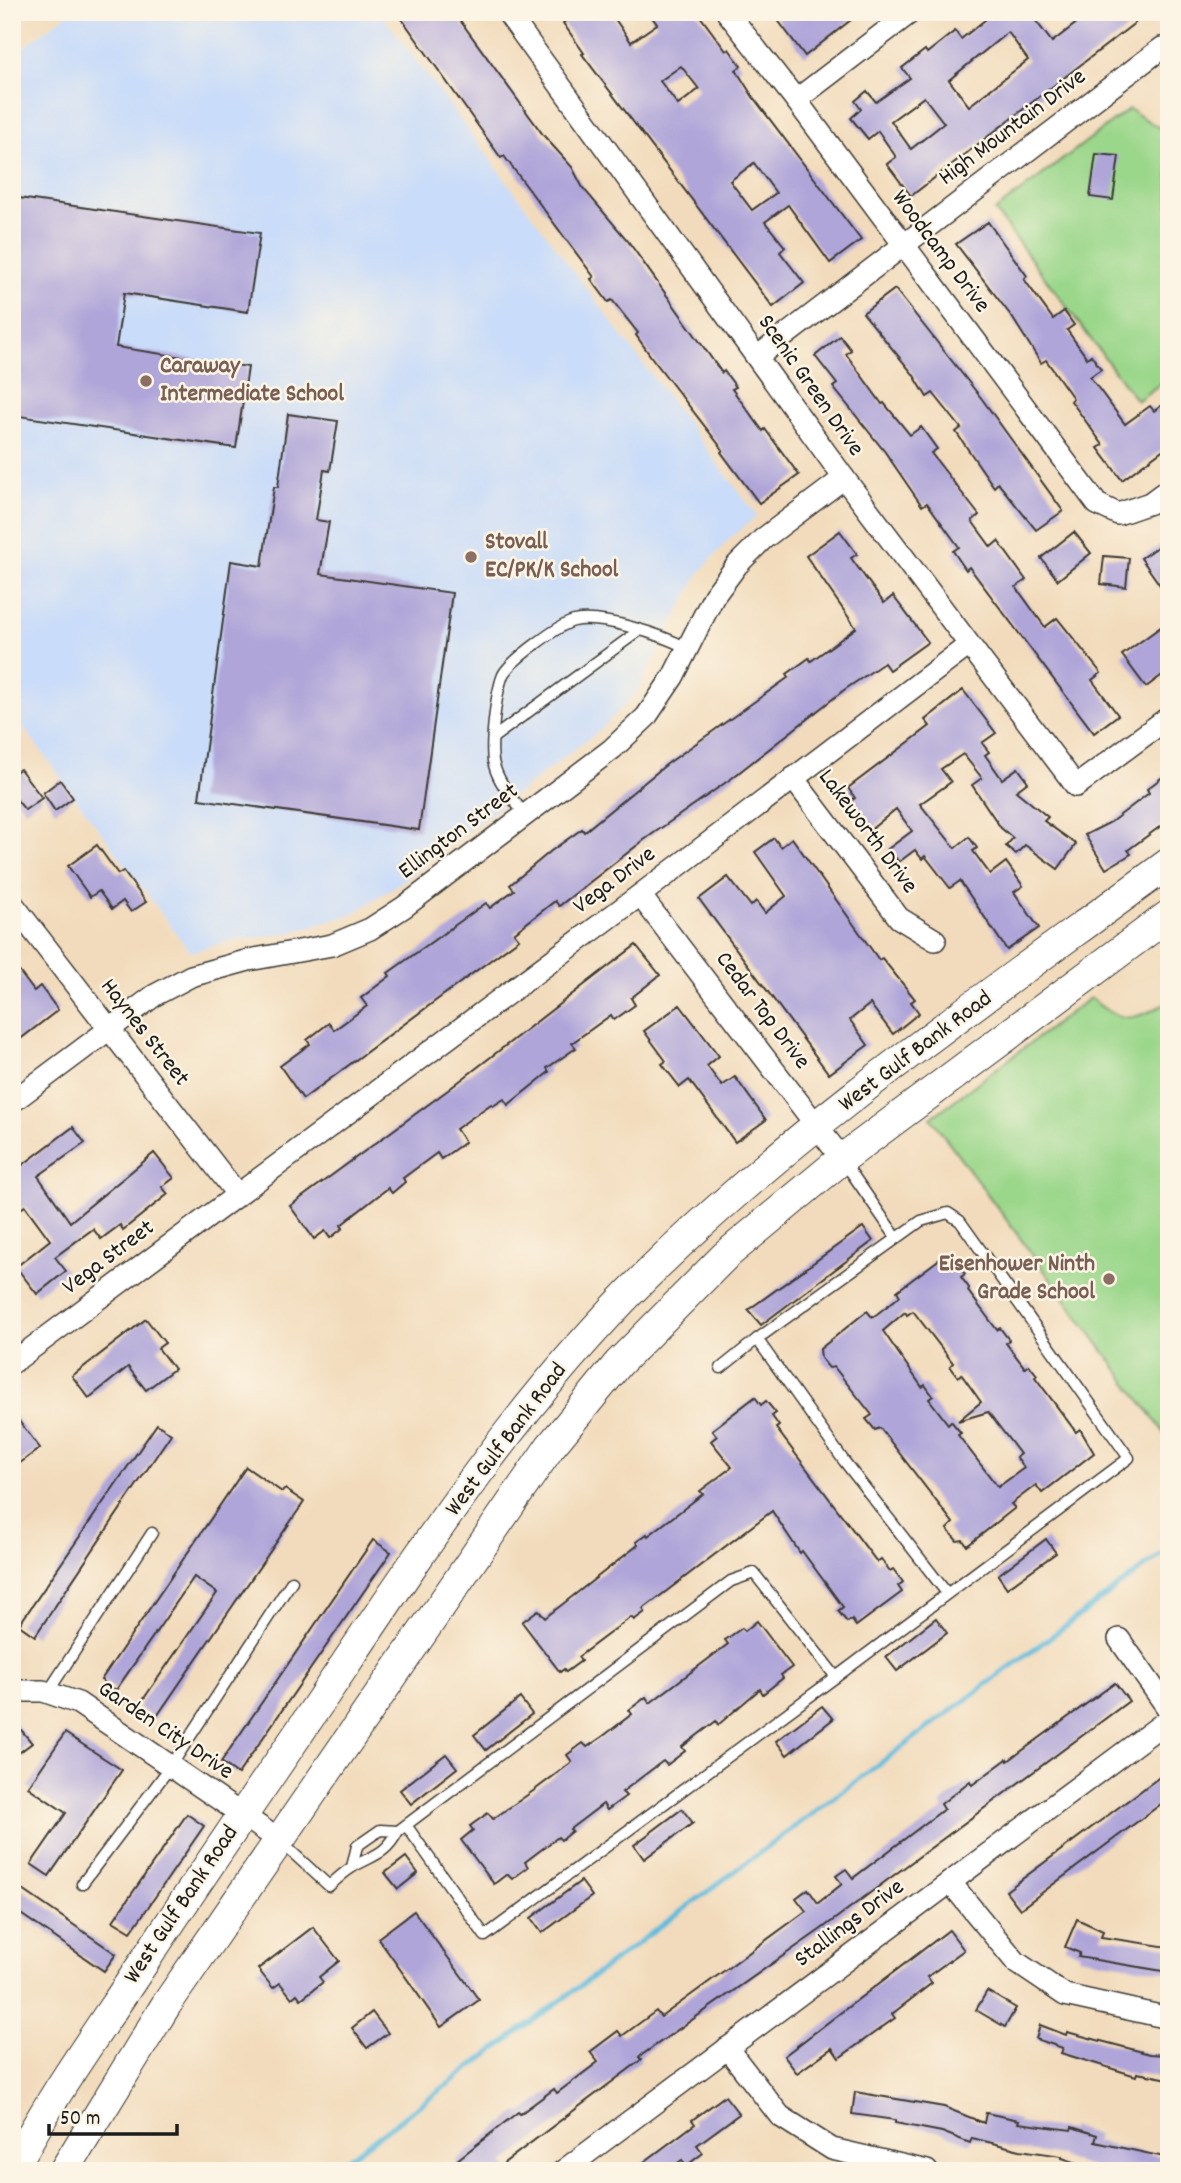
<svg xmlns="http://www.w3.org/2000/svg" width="1181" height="2183" viewBox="0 0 1181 2183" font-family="Dekko,sans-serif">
  <rect width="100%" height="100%" fill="#fcf5e5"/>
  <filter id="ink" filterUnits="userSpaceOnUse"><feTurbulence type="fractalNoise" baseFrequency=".0143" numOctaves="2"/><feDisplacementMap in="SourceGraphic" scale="14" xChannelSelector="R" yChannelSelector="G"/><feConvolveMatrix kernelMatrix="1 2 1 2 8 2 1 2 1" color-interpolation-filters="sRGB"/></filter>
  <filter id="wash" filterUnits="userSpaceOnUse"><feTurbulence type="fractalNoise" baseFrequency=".00686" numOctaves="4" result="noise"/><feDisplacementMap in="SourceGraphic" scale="28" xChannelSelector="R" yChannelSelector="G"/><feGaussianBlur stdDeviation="1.57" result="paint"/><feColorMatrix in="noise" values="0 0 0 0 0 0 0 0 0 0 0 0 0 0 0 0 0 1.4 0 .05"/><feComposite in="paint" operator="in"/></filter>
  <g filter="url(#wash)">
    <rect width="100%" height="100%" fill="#f2dbbc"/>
    <polygon fill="#c9dcf9" points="70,12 380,12 757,516 729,539 698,575 637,692 600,730 404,880 353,914 290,933 231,941 190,952 12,712 12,56"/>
    <g fill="#9bd78b" stroke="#5c7a54" stroke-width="2">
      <polygon points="1129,109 1169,134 1169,377 1137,401 995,211"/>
      <path d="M1090 998C1124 1025 1132 1021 1169 1002V1439L931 1118Z"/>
    </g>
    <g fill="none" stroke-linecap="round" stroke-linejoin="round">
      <polyline stroke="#5fbbdd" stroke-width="5" points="331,2171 1169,1549"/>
    </g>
    <g id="blocks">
      <g fill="#afa5d9" fill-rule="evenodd">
        <polygon points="397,12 454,12 544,136 572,167 583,188 628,241 722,373 724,371 736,387 732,389 763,431 765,429 799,475 759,503 721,452 723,450 652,358 636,335 638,333 612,300 608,302 591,279 594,277 504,156 501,158"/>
        <path d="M577 12H610L631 42 657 24 648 12H697L726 51 729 49 741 66 736 70 753 97 861 240 830 263 788 205 765 222 785 247 780 252 804 283 773 307 582 54 584 53 563 23ZM681 66 699 89 678 105 660 81ZM754 163 776 193 752 210 730 181Z"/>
        <polygon points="785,12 861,12 805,56 777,19"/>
        <path d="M995 12H1029L1052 42 1083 18 1078 12H1149L911 196 887 164 896 157 878 131 868 139 851 118 861 109 855 101 867 91 876 102 910 78 902 68 925 50 927 53 955 31 961 39ZM1008 32 1028 60 969 106 949 80ZM924 97 944 123 911 149 891 121Z"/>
        <polygon points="1096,154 1119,156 1113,200 1090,197"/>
        <polygon points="12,197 260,233 248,312 124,293 116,347 248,367 236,448 12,415"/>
        <polygon points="988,222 1027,276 1024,279 1053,319 1064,311 1074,325 1067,330 1087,358 1091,355 1101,369 1090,377 1125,424 1150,406 1154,411 1169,400 1169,445 1122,480 1098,448 1103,445 1071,401 1073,398 1046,360 1041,363 1012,317 956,244"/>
        <polygon points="895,289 982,399 1063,511 1036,530 998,483 994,487 956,432 961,428 933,393 927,397 913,374 863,313"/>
        <polygon points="840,336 851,350 846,354 882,404 884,403 910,435 921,427 937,449 931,453 979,515 972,521 991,547 998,541 1026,580 1016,587 1045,627 1057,618 1101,673 1092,680 1118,715 1094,733 969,567 966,570 953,551 959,547 927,503 922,506 885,452 833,387 837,384 815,356"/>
        <polygon points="288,414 338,421 330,471 324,470 316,520 329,522 320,574 452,593 419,830 199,799 231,561 262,566 274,487 278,487"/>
        <polygon points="840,531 857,554 851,558 884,603 893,596 928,642 889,670 884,663 844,690 732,778 644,840 559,906 555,901 514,933 519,939 303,1099 280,1066 310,1044 307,1040 329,1023 334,1030 367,1006 361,998 390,976 388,973 486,903 490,908 514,890 510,885 551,851 582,829 584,832 667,764 789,677 787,674 809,658 811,661 856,628 806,556"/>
        <polygon points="1074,532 1091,553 1058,580 1041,558"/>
        <polygon points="1169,539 1169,598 1141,558"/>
        <polygon points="1104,556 1129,558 1126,587 1101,584"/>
        <polygon points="1169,621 1169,670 1146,687 1122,655"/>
        <polygon points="963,690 996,733 982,743 989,752 985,755 1002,779 1018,768 1028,782 1016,791 1048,817 1044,821 1076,844 1058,869 1025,845 1016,854 1006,846 1013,838 1001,828 972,785 982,778 963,754 941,769 951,782 920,804 955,848 969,837 977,848 973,851 990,874 1006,862 1023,886 1014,892 1039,928 1007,950 960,881 950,888 925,856 922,859 915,850 899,862 888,849 912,831 896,809 869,831 848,803 855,798 848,788 930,726 925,720"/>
        <polygon points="20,769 42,798 25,810 12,794 12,774"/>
        <polygon points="1169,772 1169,820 1128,850 1131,854 1106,869 1085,835 1111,822 1149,793 1147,789"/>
        <polygon points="60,780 73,798 55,811 43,793"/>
        <polygon points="774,838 781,847 792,838 879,960 882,958 915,999 911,1002 919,1013 893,1034 870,1004 850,1020 868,1045 829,1074 699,899 728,877 751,906 756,901 765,913 786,896 755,852"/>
        <polygon points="97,845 118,874 123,871 146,902 131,912 123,901 112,909 99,891 90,897 68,866"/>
        <polygon points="636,945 660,975 631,998 635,1005 614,1020 611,1015 572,1043 576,1048 547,1068 549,1072 508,1105 504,1099 493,1106 491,1104 456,1129 465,1142 441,1159 437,1153 403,1178 405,1182 392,1193 388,1188 341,1225 343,1228 330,1238 325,1231 314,1239 290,1206 448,1090"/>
        <polygon points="12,962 34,991 40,986 58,1010 19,1040 12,1031"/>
        <polygon points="680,1005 719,1056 707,1066 722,1086 735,1077 766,1120 735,1142 689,1080 680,1087 662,1064 666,1061 644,1031"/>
        <polygon points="73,1127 85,1143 38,1176 70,1222 154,1153 174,1178 162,1187 168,1194 123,1230 120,1225 101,1239 93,1229 55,1257 66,1271 37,1294 16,1267 50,1240 25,1206 12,1215 12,1173"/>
        <polygon points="863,1227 873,1241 761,1325 748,1310"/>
        <path d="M945 1255 949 1261 953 1258 965 1274 961 1277 969 1288 968 1291 997 1330 1000 1328 1009 1340 1006 1343 1025 1368 1029 1365 1037 1375 1035 1377 1076 1432 1080 1429 1094 1453 1042 1493 1036 1485 1011 1504 1015 1508 967 1546 963 1540 957 1541 947 1529 953 1523 880 1428 875 1430 866 1419 872 1415 834 1367 829 1368 821 1358 820 1349 867 1311 872 1317 877 1314 900 1296 897 1291ZM913 1311 953 1363 950 1366 958 1377 961 1374 981 1402 958 1421 988 1412 1020 1454 1016 1457 1024 1468 998 1487 958 1435 961 1433 951 1421 948 1424 929 1399 933 1396 925 1385 922 1387 883 1331 905 1312 907 1315Z"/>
        <polygon points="146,1319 165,1343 158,1348 174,1369 146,1390 128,1367 89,1398 72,1376"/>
        <polygon points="755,1397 761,1405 766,1401 776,1413 772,1416 779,1426 776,1428 877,1562 881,1559 890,1571 893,1569 903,1582 898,1586 902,1592 856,1626 852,1620 847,1622 838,1611 843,1607 802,1551 800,1553 772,1511 643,1609 645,1612 634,1620 631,1617 578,1657 581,1661 566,1672 564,1669 560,1672 522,1622 538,1610 545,1618 638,1545 636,1542 647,1534 648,1536 703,1494 700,1491 732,1467 711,1441 717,1436 712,1430"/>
        <polygon points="12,1412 40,1448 12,1469"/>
        <polygon points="157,1424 171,1434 35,1636 19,1625"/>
        <polygon points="246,1467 282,1492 285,1489 304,1502 155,1719 138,1707 217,1593 194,1577 116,1690 101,1680"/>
        <polygon points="1046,1539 1056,1553 1007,1588 998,1575"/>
        <polygon points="373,1540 391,1552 238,1774 221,1762"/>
        <polygon points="936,1618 947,1633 897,1671 886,1657"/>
        <polygon points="757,1621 792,1667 781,1675 783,1678 763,1694 760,1689 718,1725 716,1721 682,1747 685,1751 667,1765 663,1761 622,1792 626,1796 607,1810 603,1804 570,1829 572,1831 561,1840 558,1837 525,1862 528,1867 512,1879 507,1874 494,1884 461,1840 473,1830 470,1826 488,1813 493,1819 536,1789 572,1762 567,1755 583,1743 587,1747 602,1737 632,1714 629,1710 646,1697 650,1703 728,1644 725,1640 742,1628 745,1631"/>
        <polygon points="1115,1683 1129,1701 820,1930 639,2057 641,2060 504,2163 510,2171 463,2171 456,2161 518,2112 520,2114 554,2089 557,2093 598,2062 590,2052 618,2031 622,2036 656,2011 661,2017 806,1911 796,1898 808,1889 818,1903 842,1884 836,1876 846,1869 853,1878 944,1809 941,1804 970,1781 972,1785 1007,1759 1008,1761"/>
        <polygon points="520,1698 532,1714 486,1750 474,1735"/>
        <polygon points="822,1706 833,1719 787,1755 776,1741"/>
        <polygon points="12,1719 32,1743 12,1758"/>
        <polygon points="65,1733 122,1770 49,1876 31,1864 66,1813 28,1787"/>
        <polygon points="446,1754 457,1768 411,1804 400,1790"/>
        <polygon points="1169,1770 1169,1798 1020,1909 1006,1891"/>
        <polygon points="682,1809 693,1823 644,1859 634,1845"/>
        <polygon points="187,1814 204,1826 131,1932 113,1921"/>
        <polygon points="406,1857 418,1873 398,1889 385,1873"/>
        <polygon points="581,1881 592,1896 542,1933 531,1918"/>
        <polygon points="23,1890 116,1954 104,1971 12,1908"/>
        <polygon points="414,1911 479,2000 441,2027 378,1938"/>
        <polygon points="1077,1919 1103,1931 1101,1937 1169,1947 1169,1972 1078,1957 1080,1953 1065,1947"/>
        <polygon points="313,1927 339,1961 319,1977 323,1982 301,1999 297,1994 292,1998 280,1983 273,1988 258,1969"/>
        <polygon points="949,1930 964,1950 927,1977 932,1983 892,2014 895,2018 839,2058 832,2048 797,2073 784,2056"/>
        <polygon points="987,1991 1016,2008 1005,2027 976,2010"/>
        <polygon points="372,2012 388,2033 367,2048 352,2028"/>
        <polygon points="1040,2025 1066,2035 1067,2032 1150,2054 1169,2055 1169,2079 1137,2073 1136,2076 1061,2053 1063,2048 1036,2039"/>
        <polygon points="855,2092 944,2107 984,2123 986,2113 1019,2120 1018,2123 1071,2130 1072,2127 1097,2135 1095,2142 1169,2158 1169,2171 1096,2169 1062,2158 1062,2156 1020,2150 972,2138 970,2143 942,2132 895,2123 895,2120 852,2114"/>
        <polygon points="725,2096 739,2114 697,2145 703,2153 686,2166 682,2160 667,2171 632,2171 695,2124 692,2120"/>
      </g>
    </g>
  </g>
  <g filter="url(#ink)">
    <use href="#blocks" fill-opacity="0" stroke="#3c3934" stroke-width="2"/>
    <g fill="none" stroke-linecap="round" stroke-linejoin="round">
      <defs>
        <g id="lane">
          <polyline points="494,737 640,630"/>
          <path d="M525 815C514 800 499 784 494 765 489 749 496 692 503 675 509 662 560 624 574 621 603 615 662 635 687 648"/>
          <polyline points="844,1162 896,1237"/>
          <polyline points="721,1368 757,1339"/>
          <polyline points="836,1677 1129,1458 960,1221 948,1213 921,1221 757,1339 844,1461 946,1592"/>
          <polyline points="48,1692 152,1533"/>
          <path d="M282 1843 329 1886C336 1880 343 1873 351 1868 372 1855 385 1856 398 1831L731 1581 754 1573 836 1677 485 1936 406 1825"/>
          <polyline points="352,1867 357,1846 380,1830 398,1831"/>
          <polyline points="82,1884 171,1766 292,1581"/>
        </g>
        <g id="street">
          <polyline points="507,12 844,478 1076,786 1169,717"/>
          <polyline points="727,12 796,100 1097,504 1118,514 1150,503 1169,489"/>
          <polyline points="796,100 911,12"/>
          <polyline points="757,357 1162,48 1169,47"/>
          <polyline points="793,778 899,918 935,940"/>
          <polyline points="640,895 842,1159"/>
          <polyline points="12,903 237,1194"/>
          <polyline points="12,1102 155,995 191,976 249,960 332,945 370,929 404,907 612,749 646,717 673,677 714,596 737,565 763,539 844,478"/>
          <polyline points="12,1363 640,895 969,645"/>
          <polyline points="1119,1639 1169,1710"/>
          <polyline points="12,1691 43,1691 78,1703 279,1840"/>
          <polyline points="950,1882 1016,1962 1065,1995 1169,2018"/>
          <polyline points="727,2048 780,2116 832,2149 927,2171"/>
          <polyline points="563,2171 1169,1719"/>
        </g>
        <g id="secondary">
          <path d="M12 2171C46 2105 89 2044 130 1983 179 1909 229 1835 279 1762 394 1595 501 1418 647 1275 802 1122 994 992 1169 863"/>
          <polyline points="64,2171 166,2005 550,1447 619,1363 725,1256 842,1159 1169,915"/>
        </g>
      </defs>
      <use href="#lane" stroke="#3c3934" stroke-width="13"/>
      <use href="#street" stroke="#3c3934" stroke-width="24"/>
      <use href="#secondary" stroke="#3c3934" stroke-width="32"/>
      <use href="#lane" stroke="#fff" stroke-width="10"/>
      <use href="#street" stroke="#fff" stroke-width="21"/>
      <use href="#secondary" stroke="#fff" stroke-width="30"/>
    </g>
  </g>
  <g fill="#8d6e63" stroke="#fcf5e5" stroke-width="2.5">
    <circle cx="146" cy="381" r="7"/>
    <circle cx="471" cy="557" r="7"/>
    <circle cx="1109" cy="1279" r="7"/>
  </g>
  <g text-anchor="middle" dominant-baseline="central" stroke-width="5" stroke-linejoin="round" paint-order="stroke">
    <g font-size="24" fill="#1c1c1c" stroke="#fcf5e5">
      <text transform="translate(1013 128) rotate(-37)">High Mountain Drive</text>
      <text transform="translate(940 252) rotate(53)">Woodcamp Drive</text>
      <text transform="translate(810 386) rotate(55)">Scenic Green Drive</text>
      <text transform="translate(459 832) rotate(-37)">Ellington Street</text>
      <text transform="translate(867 832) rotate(53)">Lakeworth Drive</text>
      <text transform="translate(615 881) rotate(-37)">Vega Drive</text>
      <text transform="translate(762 1011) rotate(53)">Cedar Top Drive</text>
      <text transform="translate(144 1033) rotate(52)">Haynes Street</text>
      <text transform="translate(916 1052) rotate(-37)">West Gulf Bank Road</text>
      <text transform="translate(109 1258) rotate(-37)">Vega Street</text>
      <text transform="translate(507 1440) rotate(-53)">West Gulf Bank Road</text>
      <text transform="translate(165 1731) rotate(34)">Garden City Drive</text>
      <text transform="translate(182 1905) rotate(-56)">West Gulf Bank Road</text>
      <text transform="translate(850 1924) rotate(-37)">Stallings Drive</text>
    </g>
    <g font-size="24" font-weight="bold" fill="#785e54" stroke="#fcf5e5" text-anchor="start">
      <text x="160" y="367">Caraway<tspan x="160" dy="28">Intermediate School</tspan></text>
      <text x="485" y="543">Stovall<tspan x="485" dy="28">EC/PK/K School</tspan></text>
      <text x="1095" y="1265" text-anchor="end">Eisenhower Ninth<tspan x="1095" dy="28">Grade School</tspan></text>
    </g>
  </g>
  <rect width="1181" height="2183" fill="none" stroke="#fcf5e5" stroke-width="42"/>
  <path d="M49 2124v10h128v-10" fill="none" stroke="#1c1c1c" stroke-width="3.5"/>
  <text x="60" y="2124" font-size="21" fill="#1c1c1c" stroke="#fcf5e5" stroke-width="5" paint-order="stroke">50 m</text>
</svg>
